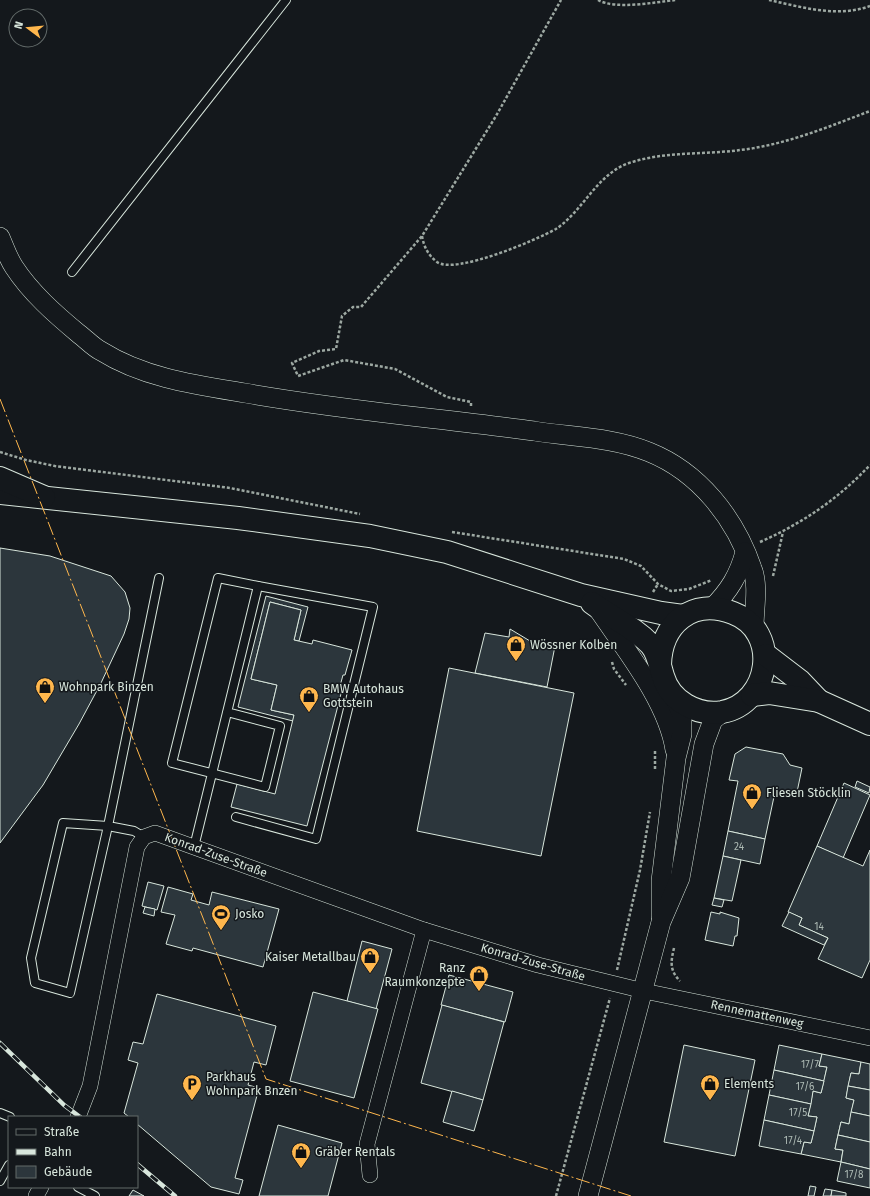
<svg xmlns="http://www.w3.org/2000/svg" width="870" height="1196" viewBox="0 0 870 1196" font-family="'Fira Sans',sans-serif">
  <rect width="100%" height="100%" fill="#14181c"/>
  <g fill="#2c363c" stroke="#d8e6dc">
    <polygon points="0,548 50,556 111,576 125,592 130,608 129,619 124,634 101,683 79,724 43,785 0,843"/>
    <polygon points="266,596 308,607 299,641 294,640 301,610 270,602 251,679 277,685 271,710 294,715 293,721 238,707"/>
    <polygon points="270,602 301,610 294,640 312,644 313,640 352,650 345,675 343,675 340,686 343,686 307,826 231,807 237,784 275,794 294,715 271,710 277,685 251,679"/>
    <polygon points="510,629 530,641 555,646 547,687 475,673 485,633 509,637"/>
    <polygon points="449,668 574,693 541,856 417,831"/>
    <polygon points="746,747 783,754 790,765 802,768 796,797 775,792 765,839 728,831 738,781 729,780 735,754"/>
    <polygon points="857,781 870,787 869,793 855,787"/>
    <polygon points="844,783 870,795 843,858 817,846"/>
    <polygon points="728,831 765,839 760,864 723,856"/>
    <polygon points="817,846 863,866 870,850 870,960 862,978 818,959 828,938 799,925 802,918 788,912"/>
    <polygon points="723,856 741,860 732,901 714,898"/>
    <polygon points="148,882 164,886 157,910 142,906"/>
    <polygon points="168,887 193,894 191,900 209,905 212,892 279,909 263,967 193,948 192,951 166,944 175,915 161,912"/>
    <polygon points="714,898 724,900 722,907 712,905"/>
    <polygon points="145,907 155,909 154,916 143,913"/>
    <polygon points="711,912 720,914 720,912 739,918 737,936 735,936 733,946 705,940"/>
    <polygon points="789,912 802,918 799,925 828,938 824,945 782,926"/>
    <polygon points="362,941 392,949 376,1009 347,1001"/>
    <polygon points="449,975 513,992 505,1022 441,1005"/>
    <polygon points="313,992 378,1009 354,1098 290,1081"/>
    <polygon points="157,994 276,1026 266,1065 254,1062 248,1085 259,1088 235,1178 243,1180 239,1194 211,1187 137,1124 137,1117 129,1117 124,1113 138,1063 128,1060 133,1042 143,1044"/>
    <polygon points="442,1005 504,1022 483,1100 421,1083"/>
    <polygon points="684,1045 755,1060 735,1156 664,1142"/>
    <polygon points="779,1045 822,1054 819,1066 827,1067 824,1081 774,1070"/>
    <polygon points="822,1054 861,1062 859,1074 851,1073 846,1098 854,1100 849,1124 841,1122 838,1135 835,1149 843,1150 841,1162 801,1154 804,1142 811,1143 817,1117 808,1116 813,1091 821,1093 827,1067 819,1066"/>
    <polygon points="861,1062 870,1064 870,1090 848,1086 851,1073 859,1074"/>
    <polygon points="774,1070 824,1081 821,1093 813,1091 811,1104 769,1095"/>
    <polygon points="848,1086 870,1090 870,1116 851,1112 854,1100 846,1098"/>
    <polygon points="452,1091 483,1100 474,1131 443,1122"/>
    <polygon points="769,1095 811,1104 808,1116 817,1117 814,1131 764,1120"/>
    <polygon points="851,1112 870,1116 870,1142 838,1135 841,1122 849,1124"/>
    <polygon points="764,1120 814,1131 811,1143 804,1142 801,1154 759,1146"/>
    <polygon points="278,1125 342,1143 328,1196 259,1196"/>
    <polygon points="838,1135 870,1142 870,1169 841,1162 843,1150 835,1149"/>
    <polygon points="841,1162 870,1169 870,1188 837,1181"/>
    <polygon points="810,1186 816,1187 814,1196 808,1196"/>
    <polygon points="825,1189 832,1190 831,1196 823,1196"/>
    <polygon points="133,1190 144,1196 129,1196"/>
    <polygon points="832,1190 846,1193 846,1196 831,1196"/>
  </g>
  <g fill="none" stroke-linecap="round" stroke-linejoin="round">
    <defs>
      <g id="service">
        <polyline points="72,272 286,0"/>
        <polyline points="236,817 316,839 373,607 258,586"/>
        <polyline points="144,837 134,831 108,826 70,993 35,983 31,958 63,823 108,826 159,578"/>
        <path d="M194 847C216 760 237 673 258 586L218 578 172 763 265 787 280 726 227 712"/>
        <polyline points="0,1113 10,1117"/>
        <polyline points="0,1181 9,1165"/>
        <polyline points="78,1187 95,1196"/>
      </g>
      <g id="minor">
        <polyline points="78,1117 90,1086 137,847 144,837 155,833 424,930 538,965 644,991 870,1038"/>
        <polyline points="370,1175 367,1144 424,930"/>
        <polyline points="36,1196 41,1187"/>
      </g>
      <g id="tertiary">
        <path d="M0 237C4 246 8 258 14 267 31 293 55 314 79 334 86 339 93 347 101 351 144 378 196 385 245 393 340 410 437 418 534 431 571 437 613 437 649 452 699 472 735 518 752 568 759 585 754 609 754 628"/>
        <path d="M712 608C729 591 739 575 745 552"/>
        <path d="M598 609C625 649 668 702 675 750"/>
        <polyline points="661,916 661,881 676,758 682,734 682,715 674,696"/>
        <polyline points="588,1196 661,922 680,878 704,744 713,720 723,712"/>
      </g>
      <g id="primary">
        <polyline points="0,493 238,518 370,536 447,552 581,595 661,613 683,616"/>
        <path d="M592 603C612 618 634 627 651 645 658 653 660 667 663 676 670 701 697 716 722 712 771 703 781 631 733 613 692 597 661 624 660 665"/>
        <polyline points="766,655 800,681 819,701"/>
        <polyline points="752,695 769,693 819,701 870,724"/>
      </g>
      <polyline id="motorway" points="0,478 44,497"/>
    </defs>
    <use href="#service" stroke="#d8e6dc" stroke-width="10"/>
    <use href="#minor" stroke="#d8e6dc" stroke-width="16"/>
    <use href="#tertiary" stroke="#d8e6dc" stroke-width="20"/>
    <use href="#primary" stroke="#d8e6dc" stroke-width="24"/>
    <use href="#motorway" stroke="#d8e6dc" stroke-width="24"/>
    <g stroke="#9da8a2" stroke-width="2.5" stroke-dasharray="3 2" stroke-linecap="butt">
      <path d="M598 0C616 10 655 2 676 0"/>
      <path d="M769 0C801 7 838 18 870 6"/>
      <path d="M422 236C424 247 428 255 437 262 455 275 536 240 556 229 583 211 597 174 629 163 665 151 704 155 740 150 785 145 828 127 870 111"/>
      <polyline points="471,406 471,402 447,397 395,369 344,360 298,376 292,363 319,351 336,349 342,316 353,307 361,307 422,236 496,116 561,0"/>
      <polyline points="0,452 26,460 55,466 230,488 360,514"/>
      <polyline points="452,532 624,559 641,566 658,584 671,591 689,589 712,580"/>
      <path d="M760 542C803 523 838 499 870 465"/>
      <polyline points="773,576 783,532"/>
      <polyline points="653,592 658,584"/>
      <polyline points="612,662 614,669 626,685"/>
      <polyline points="655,769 655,750"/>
      <path d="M674 948C671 961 669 970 680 981"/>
      <polyline points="617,970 640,870 650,812"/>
      <polyline points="556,1196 610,998"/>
    </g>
    <use href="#service" stroke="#14181c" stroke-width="8"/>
    <use href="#minor" stroke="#14181c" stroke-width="15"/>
    <use href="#tertiary" stroke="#14181c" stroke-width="19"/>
    <use href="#primary" stroke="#14181c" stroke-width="22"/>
    <use href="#motorway" stroke="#14181c" stroke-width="22"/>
    <defs>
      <g id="rail">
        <polyline points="0,1043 64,1105 80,1117"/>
        <polyline points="137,1164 175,1196"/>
      </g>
    </defs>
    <use href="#rail" stroke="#d8e6dc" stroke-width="4.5"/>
    <use href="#rail" stroke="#14181c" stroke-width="3" stroke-dasharray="9" stroke-linecap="butt"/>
    <polyline stroke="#ffb74d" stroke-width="1" stroke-dasharray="14 3 2 3" stroke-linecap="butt" points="0,399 266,1079 631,1196"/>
  </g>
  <defs>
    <symbol id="shop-pin" viewBox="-11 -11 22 30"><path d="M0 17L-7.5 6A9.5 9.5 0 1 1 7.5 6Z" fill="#ffb74d" stroke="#14181c"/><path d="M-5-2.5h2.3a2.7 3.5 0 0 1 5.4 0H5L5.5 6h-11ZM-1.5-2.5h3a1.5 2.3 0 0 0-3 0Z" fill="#111"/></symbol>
    <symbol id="stadium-pin" viewBox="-11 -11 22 30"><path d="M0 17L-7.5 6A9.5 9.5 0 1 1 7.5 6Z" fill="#ffb74d" stroke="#14181c"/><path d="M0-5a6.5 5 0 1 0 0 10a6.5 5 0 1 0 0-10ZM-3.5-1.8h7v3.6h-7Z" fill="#111"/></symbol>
    <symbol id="parking-pin" viewBox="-11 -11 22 30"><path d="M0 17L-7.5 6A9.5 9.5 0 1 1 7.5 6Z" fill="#ffb74d" stroke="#14181c"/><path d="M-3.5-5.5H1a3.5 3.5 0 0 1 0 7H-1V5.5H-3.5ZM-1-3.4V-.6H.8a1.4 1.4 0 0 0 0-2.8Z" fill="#111"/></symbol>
  </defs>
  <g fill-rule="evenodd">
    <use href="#shop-pin" x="505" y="634" width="22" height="30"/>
    <use href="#shop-pin" x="34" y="676" width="22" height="30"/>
    <use href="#shop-pin" x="298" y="685" width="22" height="30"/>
    <use href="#shop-pin" x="741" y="782" width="22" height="30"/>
    <use href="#stadium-pin" x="210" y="903" width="22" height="30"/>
    <use href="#shop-pin" x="359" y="946" width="22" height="30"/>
    <use href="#shop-pin" x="468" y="964" width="22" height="30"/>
    <use href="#parking-pin" x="181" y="1073" width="22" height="30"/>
    <use href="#shop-pin" x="699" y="1073" width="22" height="30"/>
    <use href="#shop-pin" x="290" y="1141" width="22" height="30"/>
  </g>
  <g text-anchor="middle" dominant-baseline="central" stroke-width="3" stroke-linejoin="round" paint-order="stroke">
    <g font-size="10" fill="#adbab4">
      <text x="739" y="847">24</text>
      <text x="819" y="927">14</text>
      <text x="810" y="1065">17/7</text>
      <text x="805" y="1087">17/6</text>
      <text x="798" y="1113">17/5</text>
      <text x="793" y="1141">17/4</text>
      <text x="854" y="1175">17/8</text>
    </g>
    <g font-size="12" fill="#d8e6dc" stroke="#14181c" text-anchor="start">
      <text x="530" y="645">Wössner Kolben</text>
      <text x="59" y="687">Wohnpark Binzen</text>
      <text x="323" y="689">BMW Autohaus<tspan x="323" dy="14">Gottstein</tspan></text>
      <text x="766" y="793">Fliesen Stöcklin</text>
      <text x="235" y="914">Josko</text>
      <text x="356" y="957" text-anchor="end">Kaiser Metallbau</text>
      <text x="465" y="968" text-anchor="end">Ranz<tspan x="465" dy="14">Raumkonzepte</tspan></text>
      <text x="206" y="1077">Parkhaus<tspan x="206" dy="14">Wohnpark Bnzen</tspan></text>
      <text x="724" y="1084">Elements</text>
      <text x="315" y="1152">Gräber Rentals</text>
    </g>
    <g font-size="12" fill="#d8e6dc" stroke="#14181c">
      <text transform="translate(216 855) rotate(20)">Konrad-Zuse-Straße</text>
      <text transform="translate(533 962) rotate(16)">Konrad-Zuse-Straße</text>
      <text transform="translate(757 1014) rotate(12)">Rennemattenweg</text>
    </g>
  </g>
  <rect x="8" y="1116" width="130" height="72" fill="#14181c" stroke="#626a69"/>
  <rect x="16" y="1129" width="20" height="6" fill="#14181c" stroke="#626a69"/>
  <text x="44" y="1136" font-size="12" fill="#d8e6dc">Straße</text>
  <rect x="16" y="1149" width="20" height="6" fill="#d8e6dc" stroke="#626a69"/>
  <text x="44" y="1156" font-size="12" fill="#d8e6dc">Bahn</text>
  <rect x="16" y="1166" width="20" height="12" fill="#2c363c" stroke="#626a69"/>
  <text x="44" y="1176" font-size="12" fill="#d8e6dc">Gebäude</text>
  <g transform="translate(28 28) rotate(286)"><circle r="19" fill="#14181c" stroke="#626a69"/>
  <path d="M0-3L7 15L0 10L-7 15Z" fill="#ffb74d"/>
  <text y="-6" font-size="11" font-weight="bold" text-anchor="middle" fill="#d8e6dc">N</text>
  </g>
</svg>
